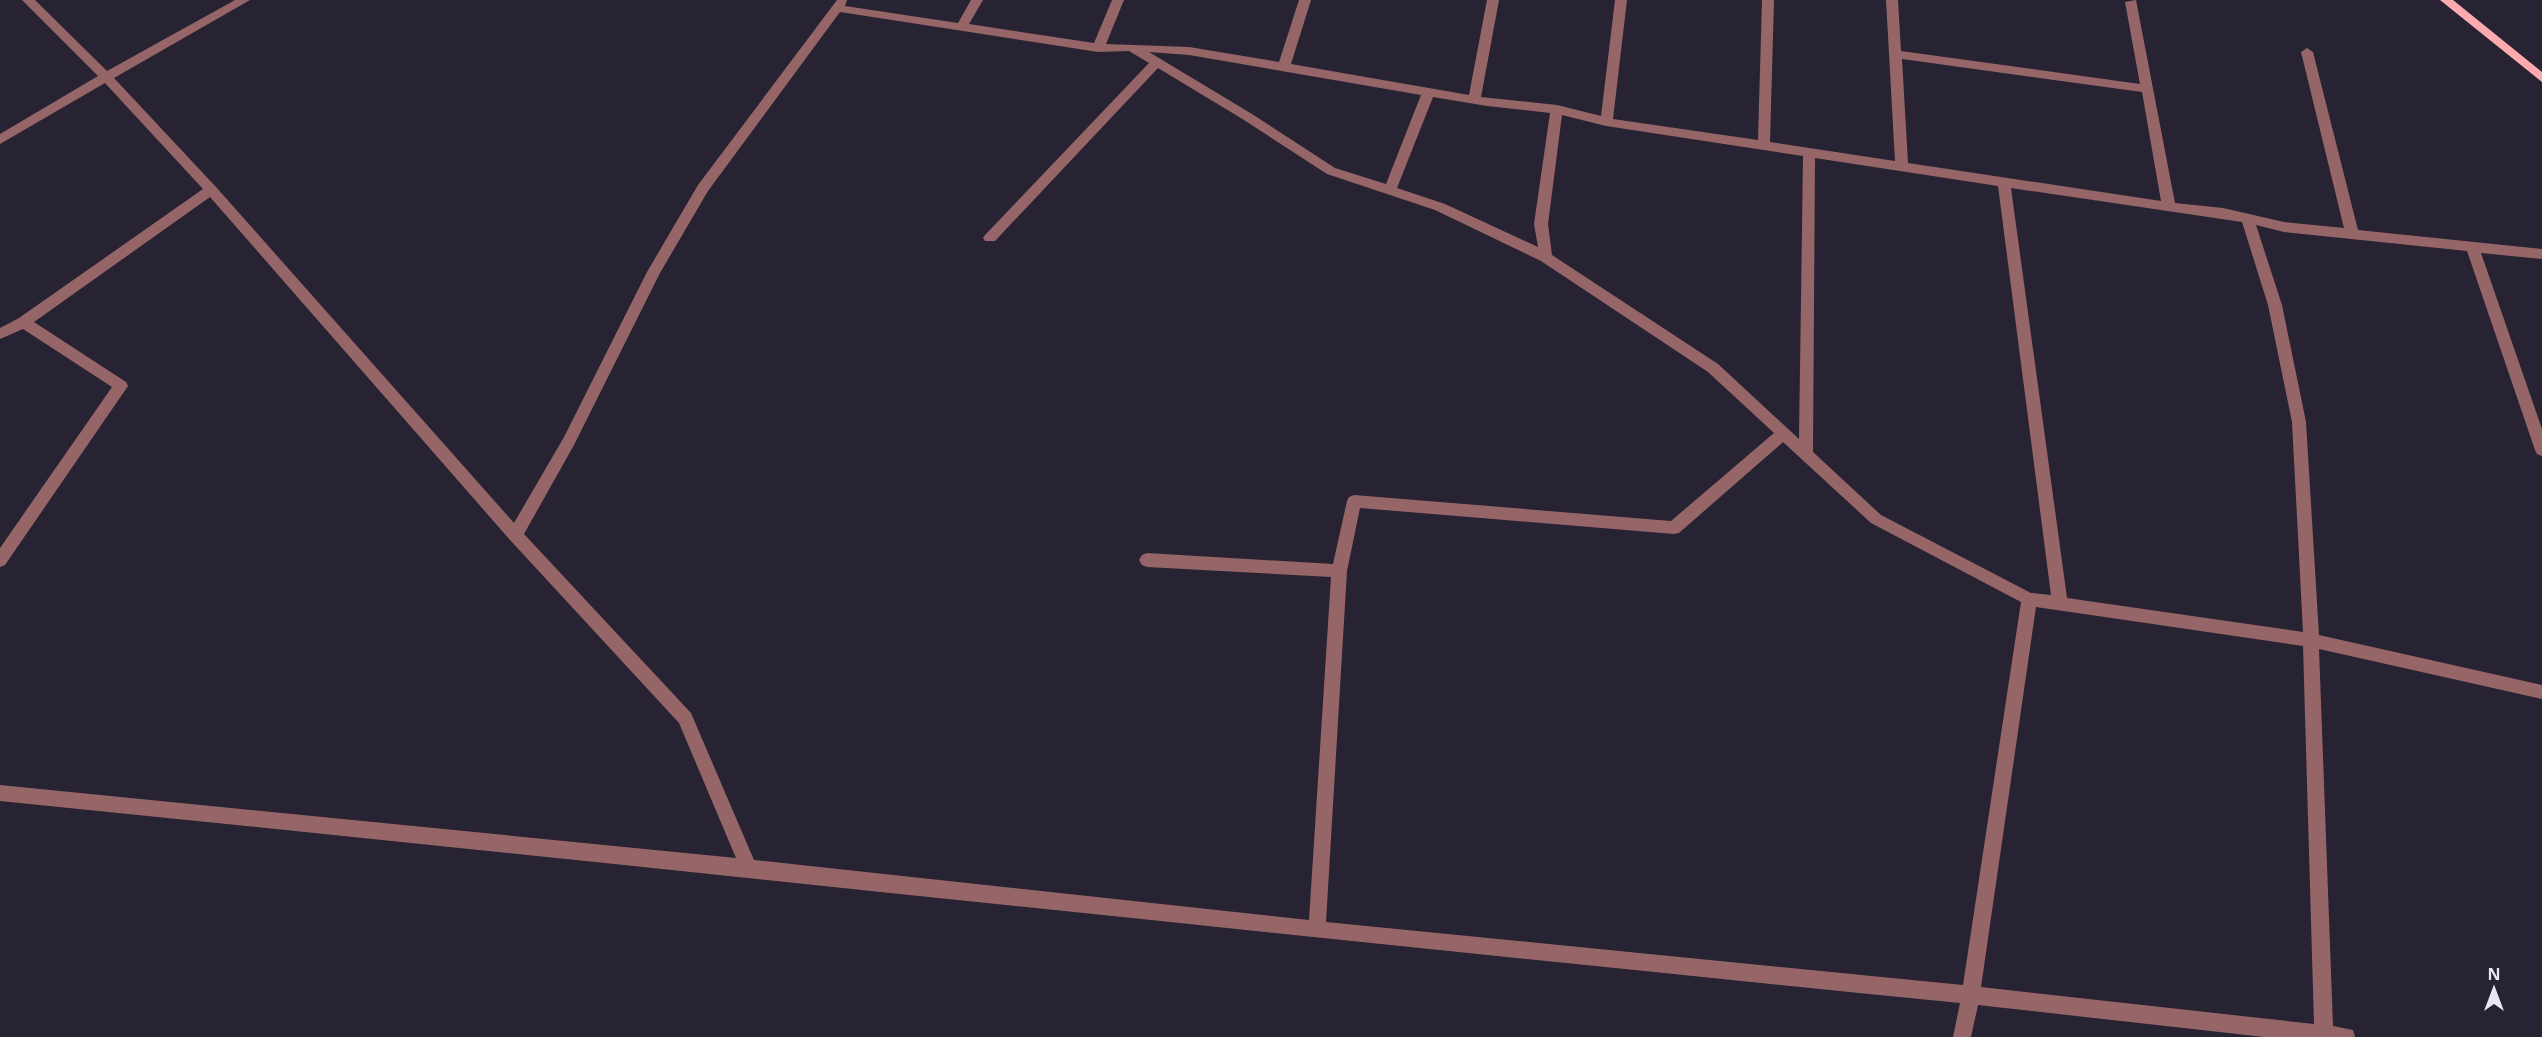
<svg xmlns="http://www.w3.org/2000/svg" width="2542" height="1037" viewBox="0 0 2542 1037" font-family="'Open Sans',sans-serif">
  <rect width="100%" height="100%" fill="#272333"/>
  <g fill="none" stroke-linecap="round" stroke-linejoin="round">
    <path fill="#966567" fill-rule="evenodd" d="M22 0H35L107 71 235 0H250L114 78 216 187 514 523 564 437 647 272 698 185 837 0H847L845 6 958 23 971 0H983L969 24 1094 43 1112 0H1124L1106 44 1189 47 1279 62 1299 0H1311L1291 64 1469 95 1487 0H1499L1481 97 1557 105 1601 116 1615 0H1627L1613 119 1758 140 1762 0H1774L1770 142 1895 161 1886 0H1898L1901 51 2140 84 2125 2 2136 0 2175 203 2223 208 2284 222 2344 228 2301 52 2307 48 2313 52 2358 230 2542 249V259L2481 253 2542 429V456L2537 454 2535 450 2467 251 2284 232 2256 225 2282 305 2306 422 2319 635 2542 685V699L2319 649 2333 1026 2353 1030 2355 1037H2264L1978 1005 1971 1037H1953L1960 1003C1307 938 654 867 0 801V785L736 858 679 723 510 540 210 197 34 322 126 382 128 386 5 565 0 567V548L112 387 23 329 0 339V328L19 318 203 189 105 83 0 144V134L98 76ZM840 12 1098 52 1129 51 1149 63 985 235 983 238 985 241H995L1158 68 1244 120 1327 174 1435 210 1541 261 1708 372 1774 433 1671 521 1354 495 1349 497 1347 501 1333 564 1147 553 1142 555 1139 560 1142 565 1147 567 1331 577 1309 920 754 860 691 713 524 534 574 445 660 273 708 191ZM1149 52 1189 55 1421 95 1386 184 1335 168 1252 114ZM1902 59 2142 92 2161 201 1908 163ZM1433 97 1487 106 1550 113 1534 224 1538 247 1445 204 1397 188ZM1562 115 1606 126 1803 156 1799 439 1718 364 1552 255 1548 224ZM1815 158 1998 186 2051 595 2031 593 1881 515 1813 452ZM2011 188 2242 222 2268 305 2292 422 2303 632 2067 598ZM1783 442 1871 523 2021 602 1963 985 1326 922 1347 571 1360 508 1674 534 1679 533ZM2036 607 2303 646 2314 1024 1981 987Z"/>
    <polygon fill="#fcaaad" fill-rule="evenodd" points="2440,0 2453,0 2542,72 2542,82"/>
  </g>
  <g transform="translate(2494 989)" stroke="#272333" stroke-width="4.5" paint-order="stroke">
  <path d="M0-4.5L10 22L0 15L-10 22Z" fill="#eae7f3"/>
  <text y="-9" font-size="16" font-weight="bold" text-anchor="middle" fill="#eae7f3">N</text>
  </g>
</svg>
